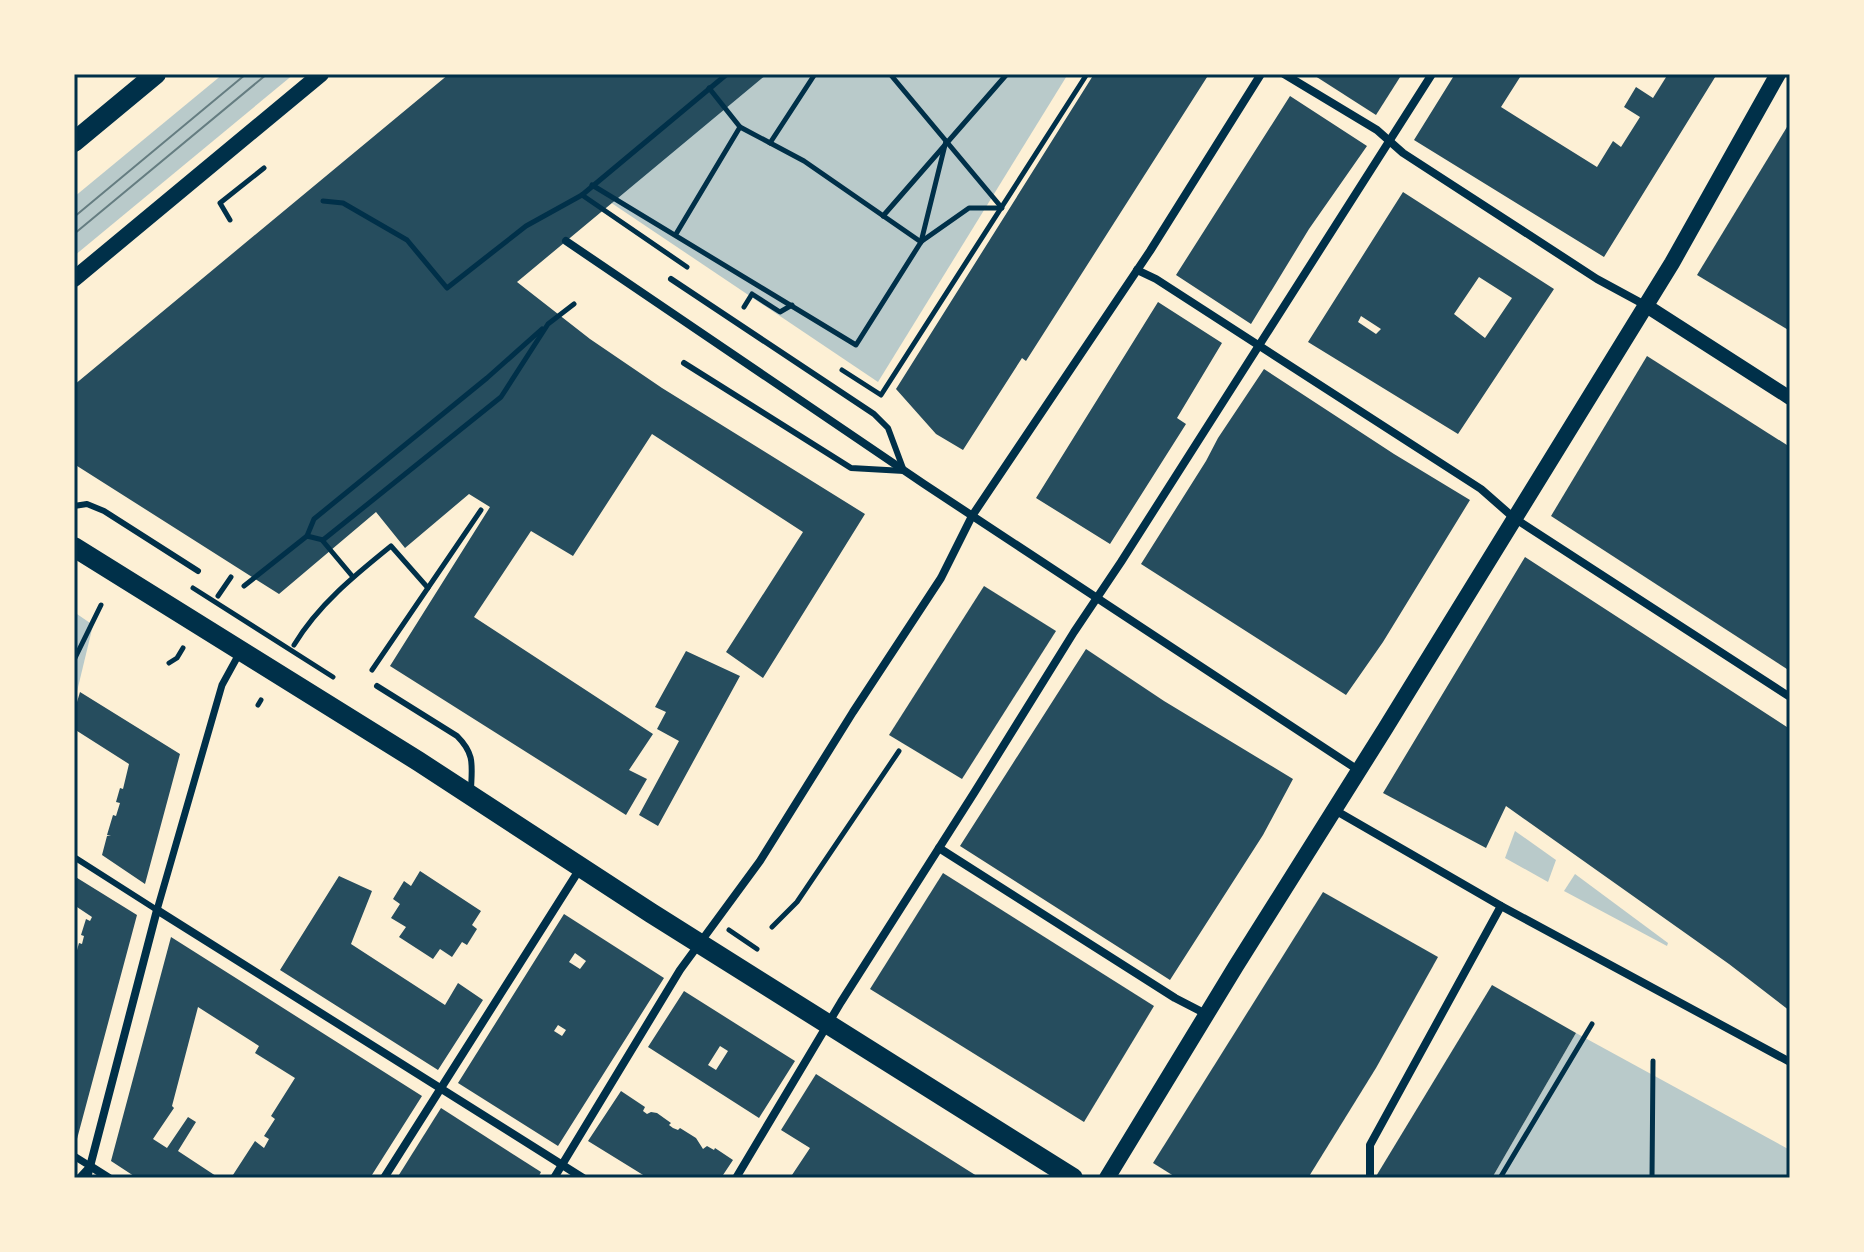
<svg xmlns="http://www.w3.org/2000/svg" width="1864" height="1252" viewBox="0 0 1864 1252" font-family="'Roboto Condensed',sans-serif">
  <rect width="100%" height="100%" fill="#fdf0d5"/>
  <g fill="#b9caca">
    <polygon points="223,74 294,74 74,256 74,197"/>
    <polygon points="762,74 1068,74 878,382 607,200"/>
    <polygon points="74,612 93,625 74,704"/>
    <polygon points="1515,831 1556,860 1548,882 1505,858"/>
    <polygon points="1575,874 1668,943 1667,946 1564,891"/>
    <polygon points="1576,1033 1790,1150 1790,1178 1492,1178"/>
  </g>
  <g fill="#264d5e" fill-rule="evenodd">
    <polygon points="449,74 767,74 517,282 590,339 662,388 865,514 763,678 726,652 803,532 652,434 573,556 531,531 474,617 653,734 629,770 647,779 626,815 390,666 490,507 469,494 405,548 376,512 279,594 74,464 74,385"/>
    <polygon points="1094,74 1209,74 1026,361 1022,358 963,450 936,434 896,389"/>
    <polygon points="1312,74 1402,74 1376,115"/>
    <polygon points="1455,74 1522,74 1501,107 1597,167 1613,141 1621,147 1640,117 1624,107 1636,87 1653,98 1668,74 1717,74 1604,257 1414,140"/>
    <polygon points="1290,96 1367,146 1309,229 1251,324 1176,275"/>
    <polygon points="1790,122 1790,331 1697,275"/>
    <path d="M1403 192 1554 289 1458 434 1308 342ZM1479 277 1512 298 1485 338 1454 314ZM1361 316 1381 329 1376 334 1358 322Z"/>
    <polygon points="1158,302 1222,343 1177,418 1186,424 1110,544 1036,498"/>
    <polygon points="1647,356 1790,447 1790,671 1551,516"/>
    <polygon points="1264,369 1394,454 1470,500 1383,642 1346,695 1141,564 1206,461 1218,438"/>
    <polygon points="1525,557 1790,729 1790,1011 1729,964 1506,806 1486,848 1383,793"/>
    <polygon points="984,586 1056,631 962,779 889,735"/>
    <polygon points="1086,649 1164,701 1293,779 1263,835 1170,980 960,846"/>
    <polygon points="686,651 740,676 658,826 639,815 679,741 657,729 666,712 655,707"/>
    <polygon points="80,692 180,754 145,884 102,855 107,836 111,836 107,835 113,815 116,816 120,803 116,802 120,788 123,789 129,764 74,729 74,712"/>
    <polygon points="420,871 481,911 472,925 477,929 467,945 462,942 452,957 440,949 433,959 399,937 406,927 391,918 400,904 393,899 404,881 411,886"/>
    <polygon points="943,873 1154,1006 1084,1122 870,989"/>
    <polygon points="74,876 137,915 77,1139 74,1137 74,961 79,943 82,944 84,936 81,935 86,919 90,921 92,917 74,905"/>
    <polygon points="339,876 372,891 351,944 445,1005 458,983 483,1000 438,1070 280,970"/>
    <polygon points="1323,892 1438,957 1376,1068 1308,1178 1177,1178 1153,1163"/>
    <path d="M564 914 664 978 558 1146 458 1083ZM575 953 586 961 580 969 569 962ZM558 1025 566 1030 562 1036 554 1031Z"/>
    <polygon points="171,937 422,1096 370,1178 231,1178 255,1141 264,1148 269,1139 264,1136 275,1119 271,1116 295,1078 255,1053 259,1046 198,1007 172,1106 174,1108 153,1139 167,1148 188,1117 196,1122 178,1151 219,1178 137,1178 111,1161"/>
    <polygon points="1492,985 1576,1033 1492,1178 1375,1178"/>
    <path d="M684 991 795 1061 759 1118 648 1047ZM720 1046 728 1051 716 1070 708 1065Z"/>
    <polygon points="816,1074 896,1125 980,1178 790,1178 810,1148 781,1130"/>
    <polygon points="621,1091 645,1107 643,1111 647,1114 651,1112 657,1113 671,1123 669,1125 673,1128 678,1130 680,1128 696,1138 703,1149 707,1146 714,1150 715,1148 733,1160 721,1178 648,1178 588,1141"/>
    <polygon points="441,1108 541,1172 538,1178 397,1178"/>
  </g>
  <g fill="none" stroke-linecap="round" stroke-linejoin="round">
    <g stroke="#003049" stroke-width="5">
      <polyline points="890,74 1002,208"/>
      <polyline points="740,127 804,161 921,242"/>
      <polyline points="770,143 815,74"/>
      <polyline points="592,185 856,345 921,242 946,141"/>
      <polyline points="582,195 687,267"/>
      <polyline points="323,201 343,203 407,240 447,288 526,226 582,195 727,74"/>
      <polyline points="883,216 1007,74"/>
      <polyline points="230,220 220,203 264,168"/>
      <polyline points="676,234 740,127 709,88"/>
      <polyline points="922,241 969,208 1001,208"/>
      <polyline points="744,307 752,294 780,312 792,305"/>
      <polyline points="842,370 881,395 1087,74"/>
      <polyline points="307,536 314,519 487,378 542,329"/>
      <polyline points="322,540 353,577"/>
      <polyline points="244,586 307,536 323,540 501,397 548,324 574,304"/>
      <polyline points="193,588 333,677"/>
      <polyline points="218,596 231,577"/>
      <path d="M294 645C318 605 355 575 391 546L428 588"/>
      <polyline points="74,660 101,605"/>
      <polyline points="169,663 177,658 183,648"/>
      <polyline points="372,670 481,510"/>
      <polyline points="258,705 261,700"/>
      <polyline points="772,927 797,902 899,751"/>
      <polyline points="729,930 757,949"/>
      <polyline points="1500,1178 1592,1024"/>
      <polyline points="1652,1178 1653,1061"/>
    </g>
    <g stroke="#003049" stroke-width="6">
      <polyline points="671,279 874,414 888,428 904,471 851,468 684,363"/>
      <polyline points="74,506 87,504 104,511 198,571"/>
      <path d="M377 686 457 736C475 754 472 765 471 789"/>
      <polyline points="74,857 157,910"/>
    </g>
    <g stroke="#003049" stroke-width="7">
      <polyline points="157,910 222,685 239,654"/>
      <polyline points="74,1156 90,1166 79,1178"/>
    </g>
    <g stroke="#003049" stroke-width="8">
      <polyline points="1284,74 1377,130 1403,153 1597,279 1645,305"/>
      <polyline points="566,241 924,484 1358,770"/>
      <polyline points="1137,270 1156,279 1481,489 1514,518 1790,697"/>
      <polyline points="1333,809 1501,906 1790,1062"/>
      <polyline points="939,848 1175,998 1206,1014"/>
      <polyline points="90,1166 109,1178"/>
      <polyline points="1370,1176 1370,1145 1501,906"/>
      <polyline points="87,1178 157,910 583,1178"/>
      <polyline points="384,1178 581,867"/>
      <polyline points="554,1178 680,970 760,861 853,712 941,578 972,516 1150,251 1261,74"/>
      <polyline points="736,1178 841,1002 974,793 1074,632 1121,562 1432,74"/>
    </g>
    <polyline stroke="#003049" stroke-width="14" points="1645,305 1790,398"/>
    <g stroke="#003049" stroke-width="16">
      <polyline points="74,279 321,74"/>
      <polyline points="1107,1178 1236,966 1385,729 1672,263 1778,74"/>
    </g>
    <g stroke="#003049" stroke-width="20">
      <polyline points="74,142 156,74"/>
      <polyline points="74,547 418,761 651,913 1073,1178"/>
    </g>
    <g stroke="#657d81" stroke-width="2">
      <polyline points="74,217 246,74"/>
      <polyline points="74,234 267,74"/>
    </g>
  </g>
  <rect width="1864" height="1252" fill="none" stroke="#fdf0d5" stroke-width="152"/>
  <rect x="76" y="76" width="1712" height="1100" fill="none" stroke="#003049" stroke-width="3"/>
</svg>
